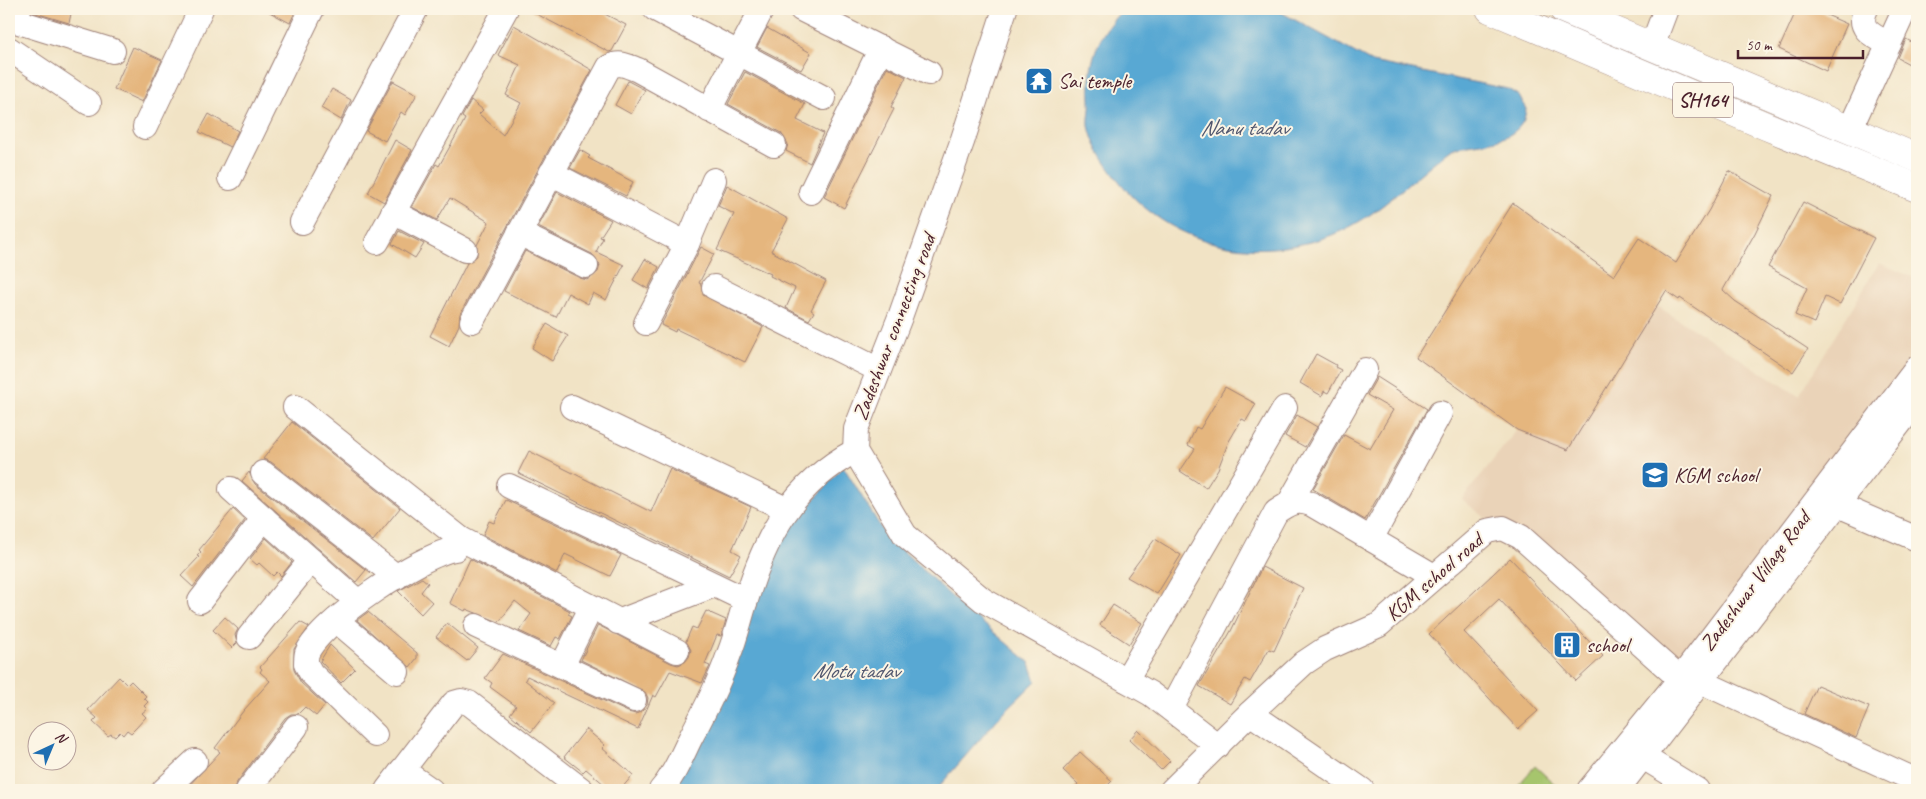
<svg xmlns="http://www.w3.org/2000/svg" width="1926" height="799" viewBox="0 0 1926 799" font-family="Caveat,sans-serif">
  <rect width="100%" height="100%" fill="#fcf5e5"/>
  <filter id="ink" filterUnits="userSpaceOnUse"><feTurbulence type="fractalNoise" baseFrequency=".02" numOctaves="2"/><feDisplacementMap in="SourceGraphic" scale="10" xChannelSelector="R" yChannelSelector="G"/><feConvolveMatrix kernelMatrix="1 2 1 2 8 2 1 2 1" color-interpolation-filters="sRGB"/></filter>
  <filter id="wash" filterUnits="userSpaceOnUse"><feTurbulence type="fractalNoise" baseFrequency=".0096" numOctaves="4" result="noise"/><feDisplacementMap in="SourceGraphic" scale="20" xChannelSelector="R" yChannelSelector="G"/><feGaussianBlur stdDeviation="1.12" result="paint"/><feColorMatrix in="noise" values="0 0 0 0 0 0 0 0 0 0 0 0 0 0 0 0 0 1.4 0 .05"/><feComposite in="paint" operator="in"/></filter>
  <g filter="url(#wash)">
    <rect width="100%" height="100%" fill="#f1e3c5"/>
    <polygon fill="#ead3b8" points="1879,263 1917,279 1917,358 1675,677 1462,499 1517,430 1657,306 1799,396"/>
    <polygon fill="#a6c56d" stroke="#78724c" points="1535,766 1561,790 1514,790"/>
    <g fill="#59a8d3" stroke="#52647f">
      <path d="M1124 9H1275L1372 62 1508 89 1519 96 1526 109C1525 113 1525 120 1522 123 1511 141 1486 142 1468 145 1462 146 1455 147 1450 150 1401 186 1373 226 1310 242 1236 261 1161 238 1115 176 1104 161 1093 146 1089 126 1088 118 1091 109 1090 100 1088 64 1096 34 1124 9Z"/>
      <polygon points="843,466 885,534 951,596 1030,663 1036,681 1002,714 936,790 665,790 780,540"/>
    </g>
    <g id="blocks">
      <g fill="#e5b67e">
        <polygon points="32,9 72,9 69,23 32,12"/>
        <polygon points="264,9 290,9 295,12 290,23"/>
        <polygon points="527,9 595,9 626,25 612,51 609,52"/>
        <polygon points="1797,9 1813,9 1847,24 1826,71 1779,49"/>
        <polygon points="514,25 592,70 460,314 459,325 449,346 430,336 467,263 477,256 477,245 489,222 450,198 437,220 412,207 436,164 439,166 462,125 465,119 462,117 471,100 483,110 479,114 503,135 521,103 506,95 520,65 498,55"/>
        <polygon points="767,28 811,53 801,70 757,47"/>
        <polygon points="1906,39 1917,45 1917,53 1911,65 1898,58"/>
        <polygon points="133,47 162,60 142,102 114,89"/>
        <polygon points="887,67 906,77 891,107 894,109 844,208 824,197"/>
        <polygon points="745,72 805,104 797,120 823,133 810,163 786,151 788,144 781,133 728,104"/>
        <polygon points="393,81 417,94 405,115 401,112 385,141 366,131"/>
        <polygon points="628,81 645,90 631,114 615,105"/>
        <polygon points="332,89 351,100 341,120 321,108"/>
        <polygon points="209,114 238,131 230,147 199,132"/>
        <polygon points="395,140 412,150 384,202 368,193"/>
        <polygon points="580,150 590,156 588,158 633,182 626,196 570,168"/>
        <polygon points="1729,171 1773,196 1755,233 1723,290 1735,301 1808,349 1793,372 1720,323 1719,324 1680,298 1679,300 1666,291 1568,450 1517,430 1416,357 1513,203 1614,276 1639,238 1676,263 1709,210"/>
        <polygon points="727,185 788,219 771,251 826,281 811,310 814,312 809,320 786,308 795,288 770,276 771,274 717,250 734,214 718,206"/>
        <polygon points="557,192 611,220 600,237 603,238 596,252 624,265 606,300 593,293 588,304 568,293 556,317 504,291 525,251 580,278 587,280 598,272 600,265 592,254 538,227"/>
        <polygon points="1803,202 1874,238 1840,304 1825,297 1814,323 1795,315 1807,288 1768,267"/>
        <polygon points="399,231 424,244 415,258 392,244"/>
        <polygon points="701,247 714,254 699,283 701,284 703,295 763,327 745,362 676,329 675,332 661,325"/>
        <polygon points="645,259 659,267 648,289 633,280"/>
        <polygon points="547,324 568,336 552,361 532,348"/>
        <polygon points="1316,354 1336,365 1335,367 1341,370 1328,393 1324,391 1322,396 1300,383"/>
        <polygon points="1377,377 1427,409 1365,520 1313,489 1344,435 1370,449 1393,410 1367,395"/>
        <polygon points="1225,387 1256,404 1246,421 1242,419 1228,443 1218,469 1206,488 1180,471 1195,449 1188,445 1196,427 1200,429"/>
        <polygon points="1297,415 1317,427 1305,447 1285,436"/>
        <polygon points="292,422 400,508 373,541 271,462 263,459"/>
        <polygon points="529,451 651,512 670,469 751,507 732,550 741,555 729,576 518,473"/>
        <polygon points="249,472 255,484 366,570 356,582 242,481"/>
        <polygon points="506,500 621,555 610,576 565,554 557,573 483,535 489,521 494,523"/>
        <polygon points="233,509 245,520 193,587 181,576 199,557 197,556 201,552 199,550"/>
        <polygon points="266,538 292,562 281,576 277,572 273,576 259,563 257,565 250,559"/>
        <polygon points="1155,539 1181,555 1157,594 1127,577"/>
        <polygon points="1510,558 1603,656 1576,681 1499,599 1464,632 1538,711 1518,729 1429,634"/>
        <polygon points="470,559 570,611 568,614 572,616 560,639 556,637 551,646 519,631 531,614 515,601 499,622 466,609 465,611 450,603"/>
        <polygon points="1262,567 1303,588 1274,651 1269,649 1250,682 1245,679 1230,704 1199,686 1231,631"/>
        <polygon points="422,578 428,583 421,592 432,602 421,614 398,591"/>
        <polygon points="1113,605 1142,623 1129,644 1100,625"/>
        <polygon points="706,611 726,620 721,636 717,635 705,664 710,666 702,683 670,671 656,697 653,695 638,729 527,676 525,680 554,703 531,732 510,714 516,706 490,687 492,683 485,678 503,654 628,712 636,714 642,711 647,705 648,698 645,692 581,660 598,625 671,663 678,665 685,662 689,657 691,650 686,641 692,627 697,629"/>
        <polygon points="368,612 417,653 417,658 410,667 357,620"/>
        <polygon points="225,617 238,629 235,635 237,643 232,648 213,630"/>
        <polygon points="300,622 309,627 294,649 294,670 301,683 325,705 316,716 305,707 298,714 291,714 285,718 237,782 235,790 185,790 220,752 215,748 244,710 270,681 260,672 262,669 260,667"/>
        <polygon points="447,623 478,648 467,661 436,637"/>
        <polygon points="330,645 355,669 341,683 320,661"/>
        <polygon points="119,677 127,685 131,681 146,696 144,698 148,702 144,706 147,709 142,713 146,717 136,728 131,733 127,730 123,735 120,732 115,737 111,734 108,736 93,722 97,718 88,710"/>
        <polygon points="1817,685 1869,707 1856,738 1804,714"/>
        <polygon points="586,729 605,745 602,748 633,775 620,790 611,790 586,769 583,772 564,757"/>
        <polygon points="1138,730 1170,761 1161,770 1129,740"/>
        <polygon points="1080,752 1112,781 1103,790 1073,790 1078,784 1063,770"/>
      </g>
    </g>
  </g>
  <g filter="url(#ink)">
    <use href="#blocks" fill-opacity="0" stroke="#9e8178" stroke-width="1"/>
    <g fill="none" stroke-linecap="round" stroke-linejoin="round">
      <defs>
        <g id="minor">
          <polyline points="19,9 16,18 19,22 113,51"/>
          <polyline points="655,9 824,98"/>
          <polyline points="801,9 929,73"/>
          <polyline points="1005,9 962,142 900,317 856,429 855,451 905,535 983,600 1151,694 1218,746"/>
          <path d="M1866 9C1856 29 1873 36 1889 44"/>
          <polyline points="1652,46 1666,9"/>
          <polyline points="9,49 89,103"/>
          <polyline points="709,110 762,9"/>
          <polyline points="145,127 201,9"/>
          <polyline points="1850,129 1905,9"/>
          <polyline points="551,173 687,244"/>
          <polyline points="230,178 312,9"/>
          <polyline points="811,192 881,48"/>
          <polyline points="393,212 465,250"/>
          <polyline points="302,222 416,9"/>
          <polyline points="519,233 586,266"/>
          <polyline points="377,242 506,9"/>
          <polyline points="714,287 879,370"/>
          <path d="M472 321 609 67C620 61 627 66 638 70L774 145"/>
          <polyline points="646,323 687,244 714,180"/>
          <polyline points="295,407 461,539 677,651"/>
          <polyline points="572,407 786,509"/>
          <polyline points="263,473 397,577"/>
          <polyline points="509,486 746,600"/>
          <polyline points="231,489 358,602"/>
          <polyline points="1290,502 1365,370"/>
          <polyline points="1838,505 1917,539"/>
          <polyline points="1371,539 1440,413"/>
          <polyline points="200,601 264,518"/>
          <polyline points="336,620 397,672"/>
          <polyline points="618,622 714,585"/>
          <polyline points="476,626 634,700"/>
          <polyline points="249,637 311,560"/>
          <polyline points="562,666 591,608"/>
          <polyline points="1126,680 1285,408"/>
          <polyline points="1702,682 1917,781"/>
          <path d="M1171 709 1276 512C1289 503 1296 499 1311 504L1434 576"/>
          <polyline points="1250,713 1304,663 1325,649 1379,625 1487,531 1503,528 1521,537 1680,679"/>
          <path d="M375 735 311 673 306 664C306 661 306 656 307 653 321 621 422 554 455 549L461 539"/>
          <polyline points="1643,757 1697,790"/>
          <polyline points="402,770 431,790"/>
          <polyline points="164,790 195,761"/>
          <polyline points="248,790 296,727"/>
          <polyline points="387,790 454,703 461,701 469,703 582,790"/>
          <path d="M661 790C674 776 682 755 691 737 705 710 719 683 729 654 736 637 740 618 746 600 766 535 793 484 855 451"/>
          <polyline points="1172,790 1250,713 1362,790"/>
          <polyline points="1589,790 1680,679 1917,368"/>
          <polyline points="1617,790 1917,401"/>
        </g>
        <g id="major">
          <polyline points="1490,9 1766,126 1917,188"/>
          <polyline points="1563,9 1917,158"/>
        </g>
      </defs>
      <use href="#minor" stroke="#9e8178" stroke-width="26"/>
      <use href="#major" stroke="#9e8178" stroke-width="29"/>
      <use href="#minor" stroke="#fff" stroke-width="24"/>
      <use href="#major" stroke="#fff" stroke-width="28"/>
    </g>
  </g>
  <defs>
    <symbol id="temple-square" viewBox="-11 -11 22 22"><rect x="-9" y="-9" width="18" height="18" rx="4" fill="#1f6fb2" stroke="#fcf5e5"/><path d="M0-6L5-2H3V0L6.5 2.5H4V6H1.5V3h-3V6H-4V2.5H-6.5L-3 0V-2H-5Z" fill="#fff"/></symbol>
    <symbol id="school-square" viewBox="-11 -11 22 22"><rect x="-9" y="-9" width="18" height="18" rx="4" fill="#1f6fb2" stroke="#fcf5e5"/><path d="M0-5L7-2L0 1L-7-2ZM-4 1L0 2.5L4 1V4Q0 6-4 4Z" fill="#fff"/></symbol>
    <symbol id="building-square" viewBox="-11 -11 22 22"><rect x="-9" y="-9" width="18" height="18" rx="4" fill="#1f6fb2" stroke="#fcf5e5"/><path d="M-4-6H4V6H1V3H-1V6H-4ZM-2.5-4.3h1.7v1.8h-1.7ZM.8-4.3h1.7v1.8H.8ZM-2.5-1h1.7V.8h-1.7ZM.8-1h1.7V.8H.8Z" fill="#fff"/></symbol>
  </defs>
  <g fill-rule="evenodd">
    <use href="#temple-square" x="1023" y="65" width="32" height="32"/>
    <use href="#school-square" x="1639" y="459" width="32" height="32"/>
    <use href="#building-square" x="1551" y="629" width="32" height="32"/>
  </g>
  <g text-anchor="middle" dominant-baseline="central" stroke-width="4" stroke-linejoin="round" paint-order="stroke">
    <rect fill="#fcf5e5" stroke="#7f5f63" stroke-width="1" x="1673" y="82.5" width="60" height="35" rx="4"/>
    <g font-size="20" font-weight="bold" fill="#4a1f2b">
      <text x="1703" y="100">SH164</text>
    </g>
    <g font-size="21" fill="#4a1f2b" stroke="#fcf5e5" text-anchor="start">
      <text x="1058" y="81">Sai temple</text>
      <text x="1674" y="475">KGM school</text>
      <text x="1586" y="645">school</text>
    </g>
    <g font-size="21" fill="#4a1f2b" stroke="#fcf5e5">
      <text transform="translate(894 327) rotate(-69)">Zadeshwar connecting road</text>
      <text transform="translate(1434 577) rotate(-41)">KGM school road</text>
      <text transform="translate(1755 581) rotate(-53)">Zadeshwar Village Road</text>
    </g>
    <g font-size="22" font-style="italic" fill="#50566e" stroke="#fcf5e5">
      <text x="1244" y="128">Nanu tadav</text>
      <text x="856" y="671">Motu tadav</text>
    </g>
  </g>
  <rect width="1926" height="799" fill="none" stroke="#fcf5e5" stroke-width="30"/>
  <g transform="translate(52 746) rotate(44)"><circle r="24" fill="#fcf5e5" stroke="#b59f9b"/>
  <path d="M0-4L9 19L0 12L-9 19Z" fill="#1f6fb2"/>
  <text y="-8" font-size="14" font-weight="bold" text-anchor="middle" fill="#4a1f2b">N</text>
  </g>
  <path d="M1738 50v8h125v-8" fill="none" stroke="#4a1f2b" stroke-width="2.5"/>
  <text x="1746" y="50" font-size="15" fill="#4a1f2b" stroke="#fcf5e5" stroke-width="4" paint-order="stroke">50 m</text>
</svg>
